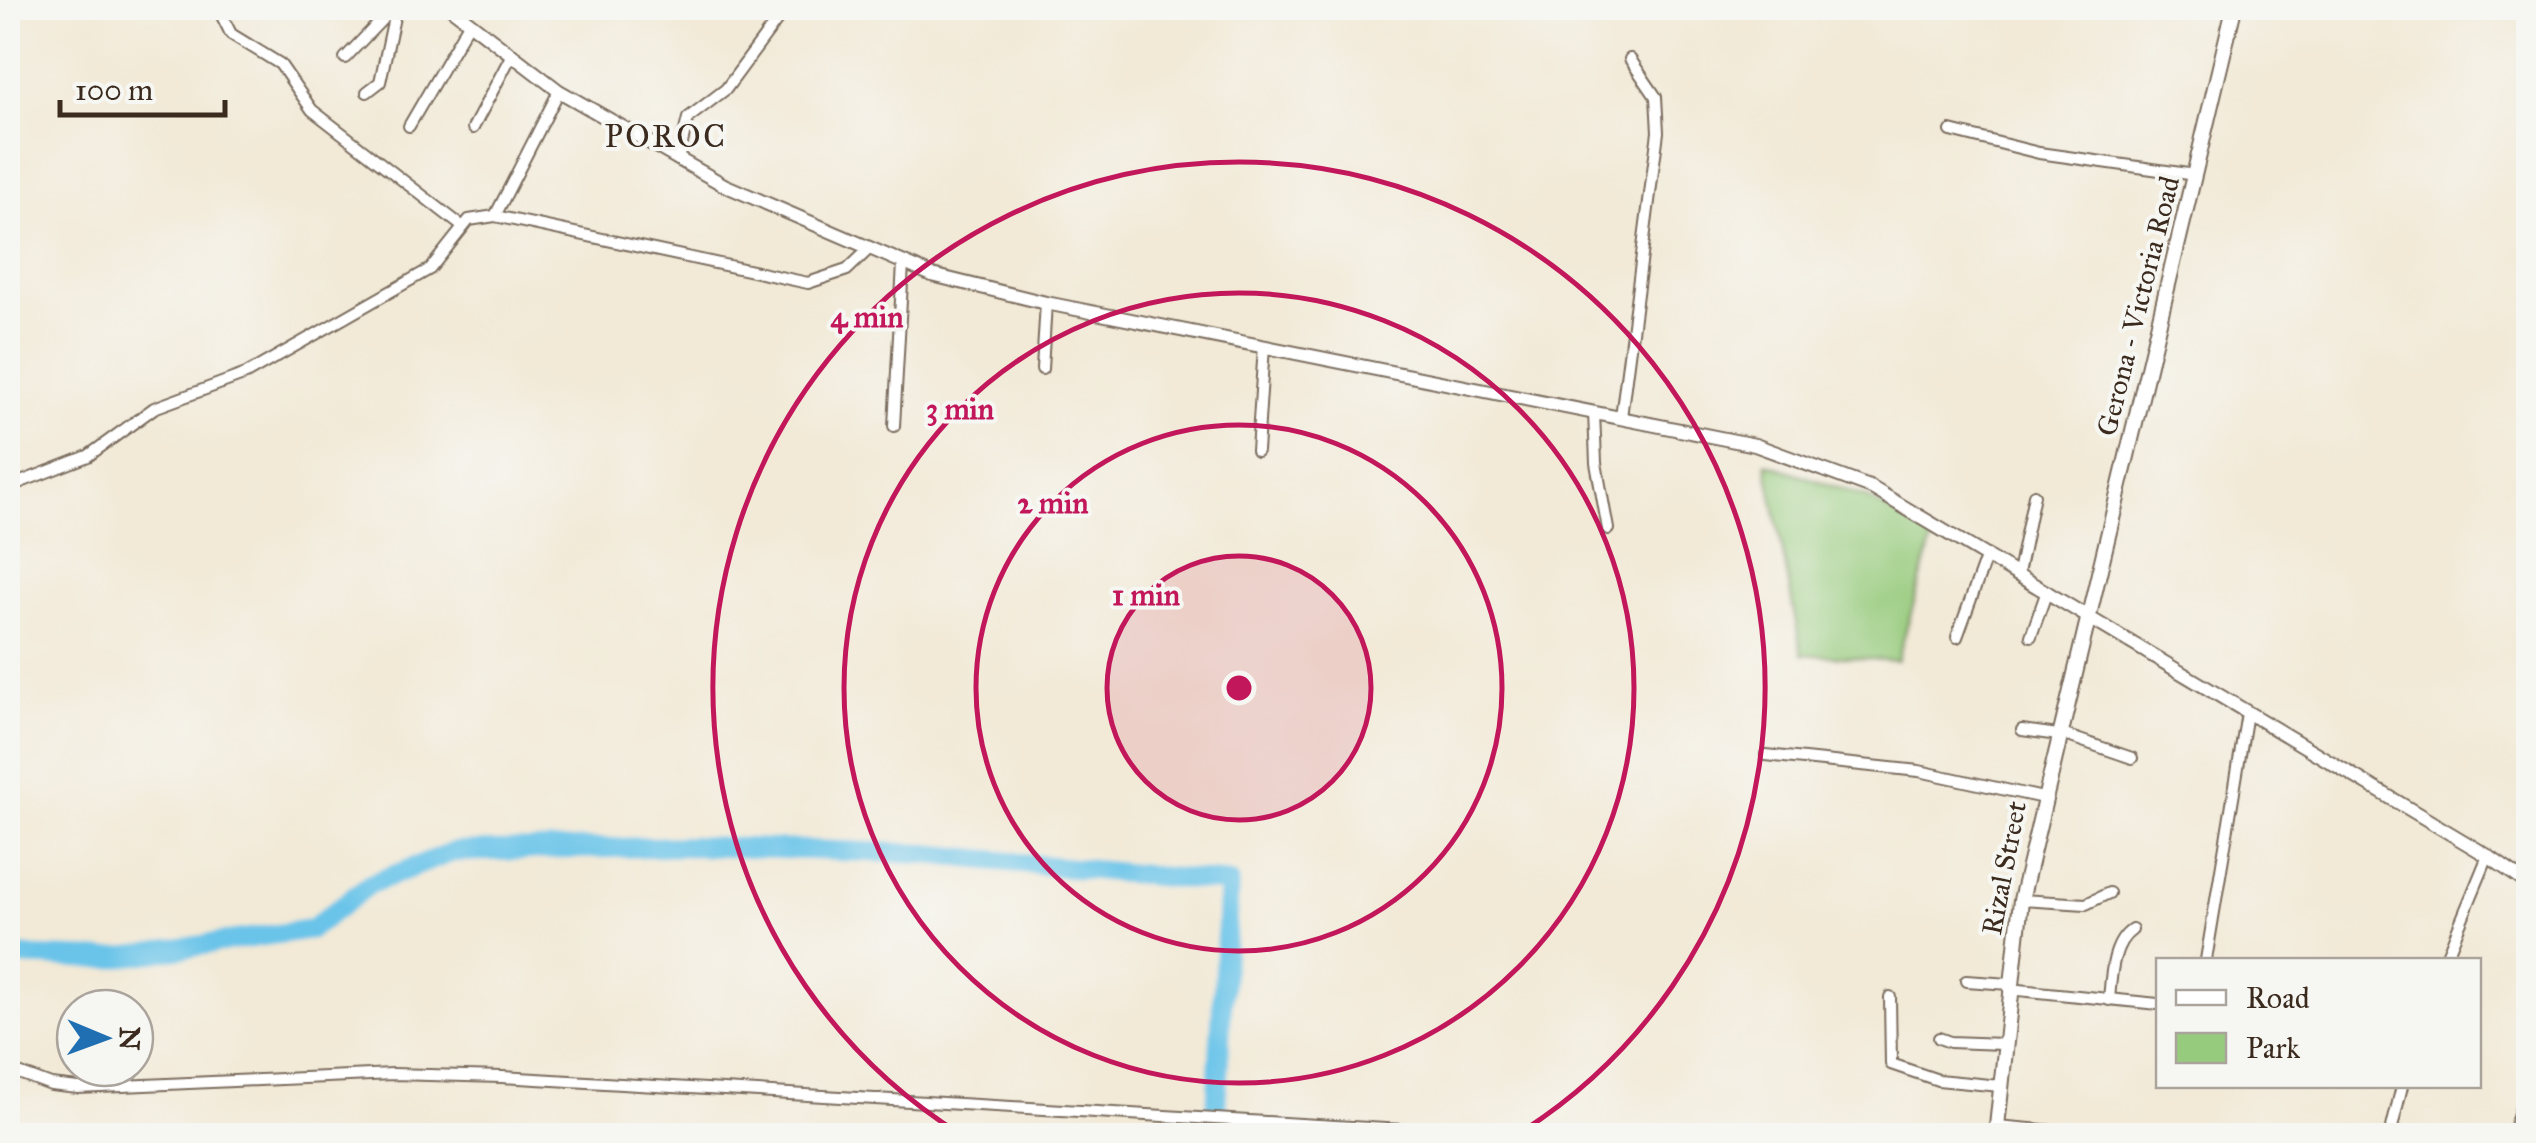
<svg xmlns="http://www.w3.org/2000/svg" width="2536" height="1143" viewBox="0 0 2536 1143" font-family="'IM FELL Great Primer',serif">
  <rect width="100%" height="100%" fill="#f6f6f2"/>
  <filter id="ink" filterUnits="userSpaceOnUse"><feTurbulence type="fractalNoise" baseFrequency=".01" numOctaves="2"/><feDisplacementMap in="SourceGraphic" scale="20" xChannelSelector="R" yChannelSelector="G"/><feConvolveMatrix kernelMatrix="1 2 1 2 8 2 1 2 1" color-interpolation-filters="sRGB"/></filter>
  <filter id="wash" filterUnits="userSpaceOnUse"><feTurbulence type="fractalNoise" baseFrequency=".0048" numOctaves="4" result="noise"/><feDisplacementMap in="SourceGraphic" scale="40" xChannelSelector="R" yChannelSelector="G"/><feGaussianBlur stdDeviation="2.25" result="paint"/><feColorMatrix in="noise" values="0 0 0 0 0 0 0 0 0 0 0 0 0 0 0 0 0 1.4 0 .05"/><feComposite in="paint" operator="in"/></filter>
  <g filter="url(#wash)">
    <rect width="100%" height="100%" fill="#f2e9d6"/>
    <polygon fill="#96ca7c" stroke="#687a4d" stroke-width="2.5" points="1766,463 1865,497 1933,537 1897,661 1802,654"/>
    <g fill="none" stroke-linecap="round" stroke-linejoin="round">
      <g stroke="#6bc4e9" stroke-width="20">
        <polyline points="8,956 109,959 311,929 370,884 453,852 692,846 926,854 1229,883 1216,1110"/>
        <polyline points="1209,1136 1214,1124"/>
      </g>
    </g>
  </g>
  <g filter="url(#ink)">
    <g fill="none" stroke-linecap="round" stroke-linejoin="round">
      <defs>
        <g id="minor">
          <polyline points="221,14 231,34 280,64 312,110 463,227"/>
          <polyline points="345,58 393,8"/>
          <polyline points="367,92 380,82 396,8"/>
          <polyline points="409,126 469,23"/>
          <polyline points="473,128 511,56"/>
          <polyline points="1951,131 2039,153 2195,175"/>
          <polyline points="678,160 688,118 726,89 786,8"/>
          <polyline points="495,216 559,91"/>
          <polyline points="1042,369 1046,303"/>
          <polyline points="1594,412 1596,463 1608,529"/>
          <polyline points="1621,417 1658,132 1656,97 1630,59"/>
          <polyline points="894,426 903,264"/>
          <polyline points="1257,451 1264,346"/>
          <polyline points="8,487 88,456 154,408 246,374 430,269 469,220 495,216 808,283 847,270 868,250"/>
          <polyline points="2018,573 2034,495"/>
          <polyline points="2031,636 2047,591"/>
          <polyline points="1957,637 1987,555"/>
          <polyline points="2022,730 2058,735"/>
          <polyline points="2059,733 2132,758"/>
          <polyline points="1766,755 1919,771 2043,798"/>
          <polyline points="2021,900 2086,904 2109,893"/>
          <polyline points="2206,960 2247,713"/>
          <polyline points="2445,960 2488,856"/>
          <polyline points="1966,981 2010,984"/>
          <polyline points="2009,989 2158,1004"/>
          <polyline points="1890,997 1891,1064 1938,1080 2000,1086"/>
          <path d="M2109 1000C2111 977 2112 943 2132 930"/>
          <polyline points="1939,1038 1950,1042 2003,1044"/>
          <polyline points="8,1069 51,1085 78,1088 393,1074 502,1077 1504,1136"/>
          <polyline points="1997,1126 2110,1136"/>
          <polyline points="2390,1136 2402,1086"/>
          <polyline points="2512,1136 2528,1084"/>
        </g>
        <polyline id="tertiary" points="451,8 559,91 724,185 932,275 1046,303 1755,445 1872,488 2488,856 2528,884"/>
        <polyline id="secondary" points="1996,1136 2021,900 2234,8"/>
      </defs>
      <use href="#minor" stroke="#7b6d5e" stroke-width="14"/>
      <use href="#tertiary" stroke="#7b6d5e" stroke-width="16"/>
      <use href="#secondary" stroke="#7b6d5e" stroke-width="18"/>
      <use href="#minor" stroke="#fff" stroke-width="10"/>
      <use href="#tertiary" stroke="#fff" stroke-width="12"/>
      <use href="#secondary" stroke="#fff" stroke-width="14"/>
    </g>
  </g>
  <circle cx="1239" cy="688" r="132" fill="#c2185b" fill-opacity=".12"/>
  <g fill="none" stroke="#c2185b" stroke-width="5">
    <circle cx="1239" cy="688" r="132"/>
    <circle cx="1239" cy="688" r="263"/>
    <circle cx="1239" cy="688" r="395"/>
    <path d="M960 1134A526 526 0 1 1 1518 1134"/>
  </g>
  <g text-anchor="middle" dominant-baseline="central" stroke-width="8" stroke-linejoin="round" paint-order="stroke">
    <g font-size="28" fill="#3b2a1e" stroke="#f6f6f2">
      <text transform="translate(2138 306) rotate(-76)">Gerona - Victoria Road</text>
      <text transform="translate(2004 868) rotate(-79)">Rizal Street</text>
    </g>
    <g font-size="32" letter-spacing="2.5" fill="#3b2a1e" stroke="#f6f6f2">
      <text x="666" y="136">POROC</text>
    </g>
  </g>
  <circle cx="1239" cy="688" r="15" fill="#c2185b" stroke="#f6f6f2" stroke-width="5"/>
  <g font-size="30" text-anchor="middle" font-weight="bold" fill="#c2185b" stroke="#f6f6f2" stroke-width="8" stroke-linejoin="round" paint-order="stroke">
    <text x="867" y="327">4 min</text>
    <text x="960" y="419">3 min</text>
    <text x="1053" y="513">2 min</text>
    <text x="1146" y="605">1 min</text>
  </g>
  <rect width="2536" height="1143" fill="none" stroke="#f6f6f2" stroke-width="40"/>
  <rect x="2156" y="958" width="325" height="130" fill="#f6f6f2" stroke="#aba49d" stroke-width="2.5"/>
  <rect x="2176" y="990" width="50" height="15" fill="#ffffff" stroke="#aba49d" stroke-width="2.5"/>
  <text x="2246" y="1008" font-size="30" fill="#3b2a1e">Road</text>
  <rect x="2176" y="1033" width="50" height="30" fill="#96ca7c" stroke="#aba49d" stroke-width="2.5"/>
  <text x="2246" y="1058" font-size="30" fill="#3b2a1e">Park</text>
  <g transform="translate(105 1038) rotate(91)"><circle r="48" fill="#f6f6f2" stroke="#aba49d" stroke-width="2.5"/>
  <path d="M0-8L18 38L0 25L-18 38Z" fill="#1f6fb2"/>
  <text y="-15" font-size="28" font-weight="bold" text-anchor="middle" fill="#3b2a1e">N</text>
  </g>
  <path d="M60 100v15h165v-15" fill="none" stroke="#3b2a1e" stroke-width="5"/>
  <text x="75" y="100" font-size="30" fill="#3b2a1e" stroke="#f6f6f2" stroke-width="8" paint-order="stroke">100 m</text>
</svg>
